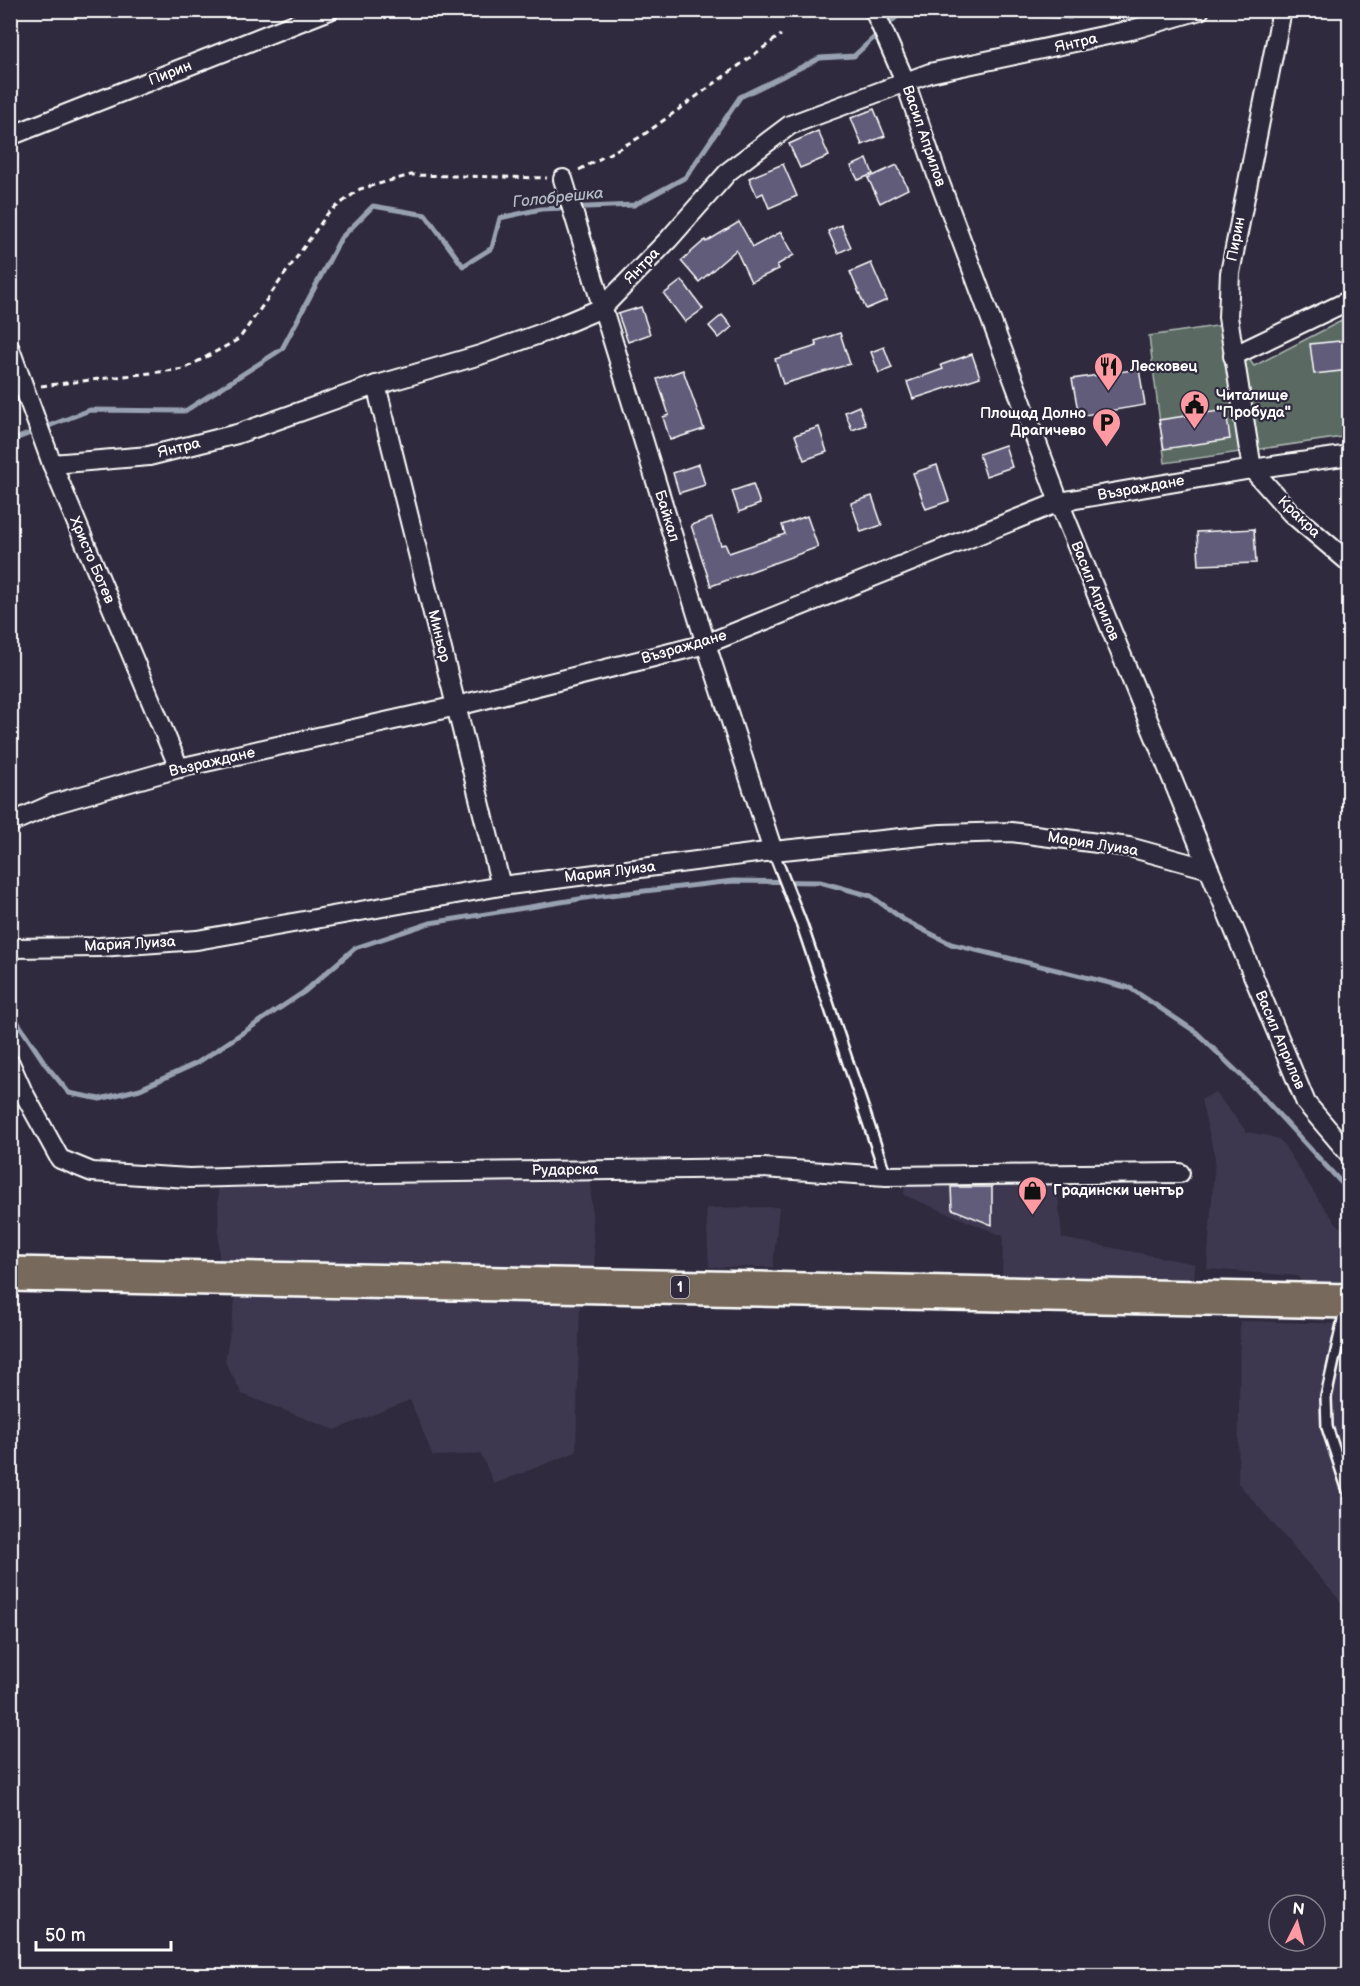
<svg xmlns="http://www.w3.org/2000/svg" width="1360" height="1986" viewBox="0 0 1360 1986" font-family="'Balsamiq Sans',sans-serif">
  <rect width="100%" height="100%" fill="#2f2a3d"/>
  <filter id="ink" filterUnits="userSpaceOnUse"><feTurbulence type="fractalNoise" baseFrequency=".0167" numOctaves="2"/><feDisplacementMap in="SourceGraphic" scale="12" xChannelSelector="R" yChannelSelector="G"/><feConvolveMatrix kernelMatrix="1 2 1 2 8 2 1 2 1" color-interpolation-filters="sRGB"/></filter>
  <g filter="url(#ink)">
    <g fill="#3e394f">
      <polygon points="1215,1092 1247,1132 1270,1136 1282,1142 1318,1199 1336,1223 1349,1234 1349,1286 1302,1285 1298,1276 1207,1269 1215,1157 1201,1100"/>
      <polygon points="590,1178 595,1268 219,1263 218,1188"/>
      <polygon points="905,1184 1057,1185 1062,1238 1195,1264 1194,1282 1002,1276 1003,1236 904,1195"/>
      <polygon points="779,1207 773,1267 709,1267 706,1208"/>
      <polygon points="236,1295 580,1303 576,1452 494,1484 481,1454 433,1456 410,1400 335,1430 242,1394 225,1362"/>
      <polygon points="1240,1321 1349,1324 1349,1611 1238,1483"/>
    </g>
    <polygon fill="#5a6b63" stroke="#acb5b1" stroke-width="1.5" points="1349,317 1349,436 1165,463 1149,336 1223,325 1254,366"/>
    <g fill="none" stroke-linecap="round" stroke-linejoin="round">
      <g stroke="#98a1b1" stroke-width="5">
        <polyline points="1034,10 1035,15 1070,17 1082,10"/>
        <polyline points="10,441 90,410 185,411 282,349 341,238 373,206 426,215 463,266 492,248 500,218 541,209 634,205 686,177 740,97 820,58 854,56 904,10"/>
        <polyline points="10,1011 46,1065 69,1093 100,1099 140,1089 197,1063 304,992 355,948 430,923 592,897 733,881 820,882 871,896 904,920 951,944 1130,988 1196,1032 1256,1090 1350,1192"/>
      </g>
    </g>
    <g fill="#615c7a" stroke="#fff" stroke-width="1.5">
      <polygon points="874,109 885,136 862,145 851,118"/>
      <polygon points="818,131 829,156 800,168 789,144"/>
      <polygon points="867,159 873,174 858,180 851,166"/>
      <polygon points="783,164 797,196 769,208 763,193 757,196 749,178"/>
      <polygon points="897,165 908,189 880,203 868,178"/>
      <polygon points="739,222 753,247 781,232 794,255 777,265 779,269 751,282 736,250 699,282 681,261 705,240 706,242"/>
      <polygon points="841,225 851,247 838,253 828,231"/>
      <polygon points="871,263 887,300 866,309 850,272"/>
      <polygon points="682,280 703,309 685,322 664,294"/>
      <polygon points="641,307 650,334 628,342 618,314"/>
      <polygon points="722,315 732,327 719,338 709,326"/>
      <polygon points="840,333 850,364 783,384 775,359 817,346 815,341"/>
      <polygon points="1350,340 1350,370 1314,374 1310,344"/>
      <polygon points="884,347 892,368 879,373 871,352"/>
      <polygon points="972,354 980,377 913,399 907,382 943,369 941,365"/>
      <polygon points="1139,369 1145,405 1079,416 1072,379"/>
      <polygon points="683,370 704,429 670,440 663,417 669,415 657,379"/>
      <polygon points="859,406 866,425 852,430 845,412"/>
      <polygon points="1226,410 1230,439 1164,449 1159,420"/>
      <polygon points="819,427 827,452 804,460 795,435"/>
      <polygon points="1005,445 1012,467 986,476 979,454"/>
      <polygon points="699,464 705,485 679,493 673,473"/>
      <polygon points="937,465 949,501 926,509 913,473"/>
      <polygon points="753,484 760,504 739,512 732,491"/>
      <polygon points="872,496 882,525 861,532 851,503"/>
      <polygon points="807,516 818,547 711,586 691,525 712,518 721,545 725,544 729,553 785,534 782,525"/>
      <polygon points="1254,529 1256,563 1199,565 1197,532"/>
      <polygon points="951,1187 992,1187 992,1225 952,1209"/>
    </g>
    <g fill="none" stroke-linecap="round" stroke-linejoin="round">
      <defs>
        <g id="lane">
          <polyline points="773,851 802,925 886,1176"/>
          <polyline points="1346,1306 1326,1397 1327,1427 1350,1497"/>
        </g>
        <g id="street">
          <polyline points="874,10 905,81 937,175 1059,502 1209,869 1306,1103 1350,1155"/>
          <polyline points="10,136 330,10"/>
          <polyline points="563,179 706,644 773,851"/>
          <polyline points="10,349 52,464 179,768"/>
          <polyline points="1233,356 1350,300"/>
          <polyline points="376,385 501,886"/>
          <polyline points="52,464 149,456 237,434 367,388 480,355 545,332 602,308 669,239 729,171 790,125 930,73 1131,30 1200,10"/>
          <polyline points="1252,469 1228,317 1230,273 1282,10"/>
          <polyline points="1252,469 1291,513 1350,563"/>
          <polyline points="10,823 53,804 179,768 457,706 706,644 1059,502 1252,469 1350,455"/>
          <polyline points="10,948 100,947 197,940 501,886 773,851 941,834 1011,832 1129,847 1209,869"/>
          <polyline points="10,1063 22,1090 60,1159 92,1172 189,1178 377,1173 763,1168 886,1176 1180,1173"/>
        </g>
        <polyline id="highway" points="10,1274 1350,1301"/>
      </defs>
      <use href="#lane" stroke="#fff" stroke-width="14"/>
      <use href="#street" stroke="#fff" stroke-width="22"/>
      <use href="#highway" stroke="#fff" stroke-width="38"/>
      <g stroke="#fff" stroke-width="3" stroke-dasharray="6 4.5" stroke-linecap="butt">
        <polyline points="579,170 642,136 781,35"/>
        <polyline points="41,386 184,369 239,339 328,213 360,189 411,175 547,178"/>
      </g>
      <use href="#lane" stroke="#2f2a3d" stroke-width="9"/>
      <use href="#street" stroke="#2f2a3d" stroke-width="18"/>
      <use href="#highway" stroke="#77695c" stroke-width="33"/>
    </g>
  </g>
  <defs>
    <symbol id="restaurant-pin" viewBox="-11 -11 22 30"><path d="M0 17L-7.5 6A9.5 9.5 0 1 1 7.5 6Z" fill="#ff9aa2" stroke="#2f2a3d"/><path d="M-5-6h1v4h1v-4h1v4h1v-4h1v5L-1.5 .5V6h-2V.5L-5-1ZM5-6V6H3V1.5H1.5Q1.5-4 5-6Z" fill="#111"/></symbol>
    <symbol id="civic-pin" viewBox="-11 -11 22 30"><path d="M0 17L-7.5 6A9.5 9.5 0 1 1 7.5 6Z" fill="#ff9aa2" stroke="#2f2a3d"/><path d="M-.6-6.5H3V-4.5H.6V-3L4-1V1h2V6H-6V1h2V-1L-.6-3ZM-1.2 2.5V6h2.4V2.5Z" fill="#111"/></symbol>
    <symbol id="parking-pin" viewBox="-11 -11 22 30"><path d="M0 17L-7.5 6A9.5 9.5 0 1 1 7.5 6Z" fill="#ff9aa2" stroke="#2f2a3d"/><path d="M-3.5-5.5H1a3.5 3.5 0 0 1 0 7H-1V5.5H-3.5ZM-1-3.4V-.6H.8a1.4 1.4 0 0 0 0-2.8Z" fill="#111"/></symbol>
    <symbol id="shop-pin" viewBox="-11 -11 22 30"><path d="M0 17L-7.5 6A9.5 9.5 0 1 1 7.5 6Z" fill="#ff9aa2" stroke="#2f2a3d"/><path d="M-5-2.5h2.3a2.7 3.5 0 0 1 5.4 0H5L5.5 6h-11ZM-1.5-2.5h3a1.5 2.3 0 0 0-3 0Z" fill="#111"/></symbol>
  </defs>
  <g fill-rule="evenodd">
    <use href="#restaurant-pin" x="1092" y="350" width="33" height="45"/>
    <use href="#civic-pin" x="1178" y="388" width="33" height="45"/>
    <use href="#parking-pin" x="1090" y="406" width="33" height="45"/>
    <use href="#shop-pin" x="1016" y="1174" width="33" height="45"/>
  </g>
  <g text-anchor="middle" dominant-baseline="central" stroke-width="4.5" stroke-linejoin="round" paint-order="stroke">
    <rect fill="#2f2a3d" stroke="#c1bfc5" stroke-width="1.5" x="671" y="1276" width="18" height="22" rx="4.5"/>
    <g font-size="14" font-weight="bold" fill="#fff">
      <text x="680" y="1287">1</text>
    </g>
    <g font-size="15" fill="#fff" stroke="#2f2a3d">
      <text transform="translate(1076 43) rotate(-13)">Янтра</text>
      <text transform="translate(170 73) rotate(-21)">Пирин</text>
      <text transform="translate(924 136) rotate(71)">Васил Априлов</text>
      <text transform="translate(1236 239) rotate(-79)">Пирин</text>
      <text transform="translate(642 266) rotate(-46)">Янтра</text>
      <text transform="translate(179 448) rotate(-14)">Янтра</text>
      <text transform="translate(1141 488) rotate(-10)">Възраждане</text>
      <text transform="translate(667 516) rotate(73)">Байкал</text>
      <text transform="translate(1299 517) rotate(44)">Кракра</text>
      <text transform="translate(92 560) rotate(67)">Христо Ботев</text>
      <text transform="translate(1095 591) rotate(68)">Васил Априлов</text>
      <text transform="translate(439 636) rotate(76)">Миньор</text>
      <text transform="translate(684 647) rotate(-16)">Възраждане</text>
      <text transform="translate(212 762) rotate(-13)">Възраждане</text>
      <text transform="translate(1093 844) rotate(9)">Мария Луиза</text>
      <text transform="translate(610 872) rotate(-7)">Мария Луиза</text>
      <text transform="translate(130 944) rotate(-3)">Мария Луиза</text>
      <text transform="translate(1280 1040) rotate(67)">Васил Априлов</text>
      <text transform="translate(565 1170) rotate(-1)">Рударска</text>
    </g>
    <g font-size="15" font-weight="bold" fill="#fff" stroke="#2f2a3d" text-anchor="start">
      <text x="1130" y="366">Лесковец</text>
      <text x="1216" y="395">Читалище<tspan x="1216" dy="17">"Пробуда"</tspan></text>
      <text x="1086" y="413" text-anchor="end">Площад Долно<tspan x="1086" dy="17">Драгичево</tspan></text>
      <text x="1053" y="1190">Градински център</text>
    </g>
    <g font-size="16" font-style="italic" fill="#b2b9c4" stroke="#2f2a3d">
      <text transform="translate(558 198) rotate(-6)">Голобрешка</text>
    </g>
  </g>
  <rect width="1360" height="1986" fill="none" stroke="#2f2a3d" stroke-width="36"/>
  <rect x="18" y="18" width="1324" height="1950" fill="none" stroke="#fff" stroke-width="2" filter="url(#ink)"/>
  <g transform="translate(1297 1923) rotate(6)"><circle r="28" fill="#2f2a3d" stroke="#827f8b" stroke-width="1.5"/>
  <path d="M0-4.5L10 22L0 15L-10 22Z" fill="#ff9aa2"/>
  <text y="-9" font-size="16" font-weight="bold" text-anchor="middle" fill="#ffffff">N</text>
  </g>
  <path d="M36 1941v9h135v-9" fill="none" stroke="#ffffff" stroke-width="3"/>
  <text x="45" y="1941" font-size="18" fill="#ffffff" stroke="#2f2a3d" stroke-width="4.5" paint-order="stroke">50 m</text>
</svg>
